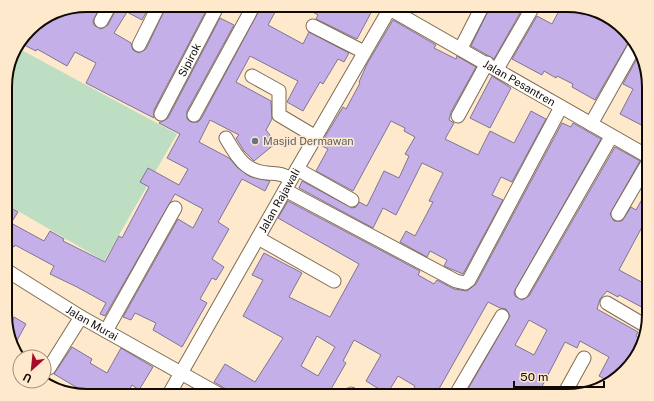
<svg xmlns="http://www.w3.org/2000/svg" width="654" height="401" viewBox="0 0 654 401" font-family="'Public Sans',sans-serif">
  <rect width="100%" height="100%" fill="#ffe9cd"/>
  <polygon fill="#bedec3" points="16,47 177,134 104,261 6,204 6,77"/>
  <g fill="#c4afe8" stroke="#7f7591" fill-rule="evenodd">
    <polygon points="87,5 101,5 93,21 94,25 101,29 108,25 118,5 150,5 142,20 127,12 114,33 131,43 133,50 139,53 146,49 167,5 174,5 181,9 183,5 208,7 154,110 154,118 86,83 96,63 75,52 67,66 37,49 36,51 20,43 33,26 56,11"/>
    <polygon points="262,5 279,5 268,25 303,44 309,32 349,53 344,62 338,59 323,84 320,82 303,111 287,102 298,81 250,56 236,82 271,101 272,119 266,130 276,143 254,161 244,151 236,138 239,135 210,120 199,142 229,158 237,167 249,176 270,181 265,191 242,179 218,222 229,229 212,259 224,267 216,280 212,278 200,299 207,303 182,347 153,330 156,323 135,313 131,320 123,317 178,219 193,228 203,209 175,194 105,316 100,314 106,303 77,287 50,274 54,266 15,245 14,247 6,243 6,205 18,212 11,223 44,241 50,231 64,239 63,241 105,262 119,236 122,238 149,187 140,182 148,168 179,185 188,169 167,158 180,134 159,123 168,118 220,18 234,25 187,111 187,119 191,122 198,122 201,119"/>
    <polygon points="300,5 366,5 373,9 357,39 316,19 318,15"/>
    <polygon points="491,5 524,6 494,59 471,46"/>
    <polygon points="562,5 583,15 585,11 612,19 631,38 595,100 572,87 573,84 557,76 556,78 544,71 542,75 512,59 537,16 552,24"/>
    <polygon points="393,20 436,45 434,48 456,59 457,56 476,67 451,112 449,120 454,123 445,139 478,155 490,131 514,143 531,111 546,119 512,182 501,177 492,195 503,200 463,274 444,266 447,260 430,251 427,257 400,242 406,231 415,236 433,202 429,201 443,173 422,163 396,215 383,208 373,228 299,188 302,181 352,208 356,207 359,202 367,206 384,171 399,178 409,156 405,154 415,137 404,131 405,128 391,121 353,191 316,171 328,149 320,145 343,107 346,109 360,83 359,82 367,64"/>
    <polygon points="640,53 649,82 649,129 620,114 633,89 623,84"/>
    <polygon points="492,76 511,88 490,128 470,118"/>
    <path d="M562 123 571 127 573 123 601 139 514 292 515 296 522 300 529 296 615 147 640 161 610 214 614 221H622L631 207 636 210 649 187V214L619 270 649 286V311L619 295 618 297 607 291 600 299 597 309 638 332 636 336 642 340 635 359 610 382 599 376 609 357 580 341 577 348 565 342 537 396H464L510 316 506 309 500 308 488 302 435 396H410L415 386 398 376 387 394 366 381 381 355 354 340 343 361 346 363 327 396H230L226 389 214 382 225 364 255 382 283 338 243 316 263 280 252 275 264 253 302 273 289 297 330 317 359 264 278 218 288 201 420 271 418 275 434 284 437 280 454 289 467 291 476 284ZM529 320 547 330 534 355 515 345ZM317 336 335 347 318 376 301 366Z"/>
    <polygon points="14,317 26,324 14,346 8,329"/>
    <polygon points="72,347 92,359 90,363 107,373 121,348 153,367 139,390 132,385 126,396 87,396 85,395 86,393 54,374"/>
  </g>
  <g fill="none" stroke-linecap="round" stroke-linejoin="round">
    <defs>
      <g id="minor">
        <path id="s1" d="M383 5 649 157"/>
        <polyline points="101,21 110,5"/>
        <polyline points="313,26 364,52"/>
        <polyline points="139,45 159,5"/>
        <polyline points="461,48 483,5"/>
        <polyline points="497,69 534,5"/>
        <polyline points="252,76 279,91 279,115 316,137"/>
        <path id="s2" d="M161 114 218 5"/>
        <polyline points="194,115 254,5"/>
        <polyline points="458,116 487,63"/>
        <polyline points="591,124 636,44"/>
        <path d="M226 138C236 155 245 172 267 173 279 174 280 173 291 179"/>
        <polyline points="297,169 352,200"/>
        <polyline points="285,190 456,281 465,283 469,280 561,107"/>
        <polyline points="618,214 649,161"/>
        <polyline points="258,238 334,281"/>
        <path id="s3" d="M6 270 81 317 222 396"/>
        <polyline points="522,292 611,137"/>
        <polyline points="607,303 646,326"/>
        <polyline points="106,331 175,208"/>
        <polyline points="49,368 81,317"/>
        <path id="s4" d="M168 396 297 169 392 5"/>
        <polyline points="350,396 351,394"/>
        <polyline points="455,396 502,316"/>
        <polyline points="563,396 584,358"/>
      </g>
    </defs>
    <use href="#minor" stroke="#7f6c53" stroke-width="15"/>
    <use href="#minor" stroke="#fff" stroke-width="13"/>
  </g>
  <circle fill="#6b7280" stroke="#ffe9cd" stroke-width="1.5" cx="255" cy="141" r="4"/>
  <g text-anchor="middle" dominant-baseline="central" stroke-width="3" stroke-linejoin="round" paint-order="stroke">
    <g font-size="11" fill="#110a03" stroke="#ffe9cd">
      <text stroke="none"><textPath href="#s2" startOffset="61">Sipirok</textPath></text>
      <text stroke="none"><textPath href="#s1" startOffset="157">Jalan Pesantren</textPath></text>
      <text stroke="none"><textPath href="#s4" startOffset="225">Jalan Rajawali</textPath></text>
      <text stroke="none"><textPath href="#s3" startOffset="101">Jalan Murai</textPath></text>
    </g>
    <g font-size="11" fill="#5b616d" stroke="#ffe9cd" text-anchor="start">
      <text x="263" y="141">Masjid Dermawan</text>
    </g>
  </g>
  <path d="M0 0H654V401H0ZM87 12H567A75 75 0 0 1 642 87V314A75 75 0 0 1 567 389H87A75 75 0 0 1 12 314V87A75 75 0 0 1 87 12Z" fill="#ffe9cd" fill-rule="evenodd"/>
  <path fill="none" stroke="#110a03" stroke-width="2" d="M87 12H567A75 75 0 0 1 642 87V314A75 75 0 0 1 567 389H87A75 75 0 0 1 12 314V87A75 75 0 0 1 87 12Z"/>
  <g transform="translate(32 369) rotate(207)"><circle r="19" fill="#ffe9cd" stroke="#a0907c"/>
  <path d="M0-3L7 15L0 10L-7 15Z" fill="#a60c29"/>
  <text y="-6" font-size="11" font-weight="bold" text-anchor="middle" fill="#110a03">U</text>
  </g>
  <path d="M514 381v6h90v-6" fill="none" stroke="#110a03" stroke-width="2"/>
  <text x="520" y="381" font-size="12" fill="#110a03" stroke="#ffe9cd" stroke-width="3" paint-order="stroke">50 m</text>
</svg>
